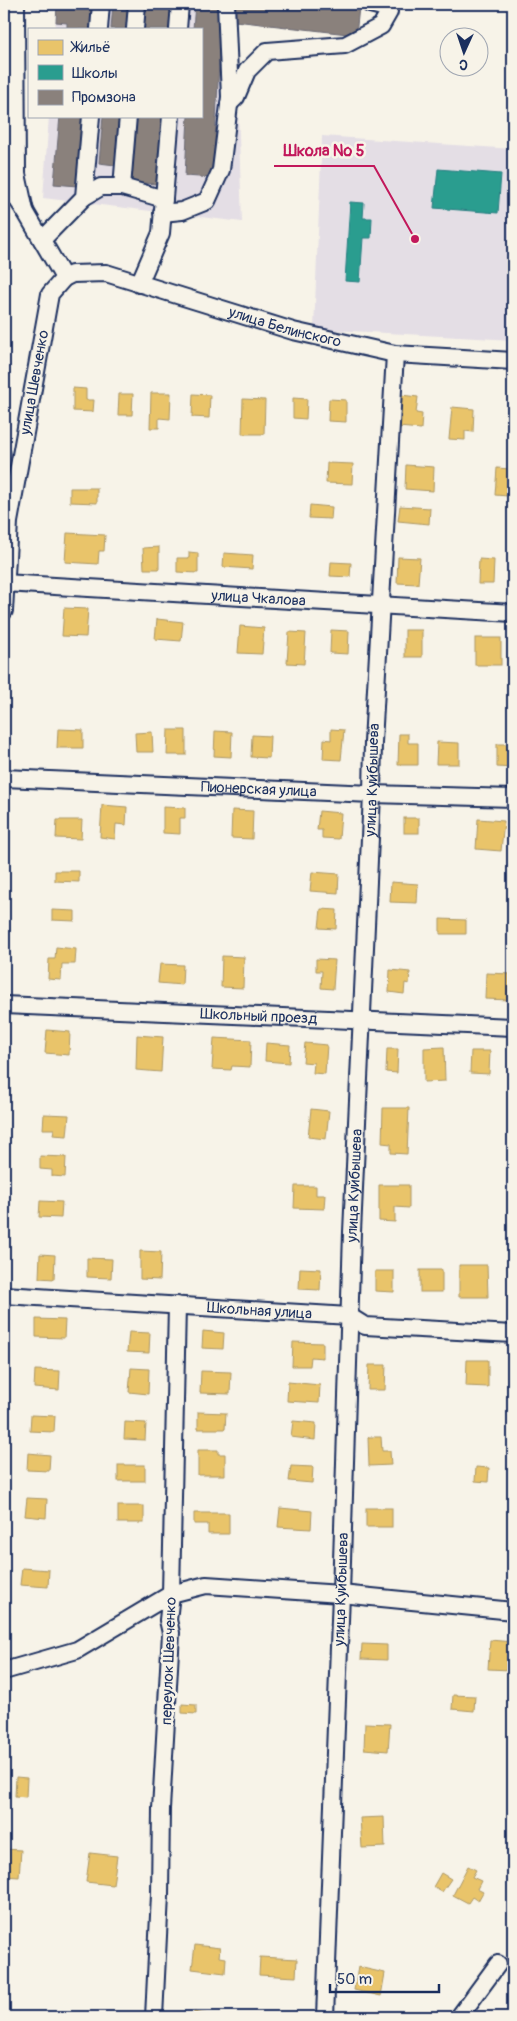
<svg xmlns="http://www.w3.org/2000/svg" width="517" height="2021" viewBox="0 0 517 2021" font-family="Pangolin,sans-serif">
  <rect width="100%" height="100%" fill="#f7f3e8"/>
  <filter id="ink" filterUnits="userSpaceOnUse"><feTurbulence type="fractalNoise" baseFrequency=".02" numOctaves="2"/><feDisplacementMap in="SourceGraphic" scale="10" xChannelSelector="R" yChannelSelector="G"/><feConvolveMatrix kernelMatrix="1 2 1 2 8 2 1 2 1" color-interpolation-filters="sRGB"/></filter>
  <g filter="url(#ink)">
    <g fill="#e4dee5">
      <polygon points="57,4 359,4 359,7 356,35 235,21 242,222 43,198 49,116 201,116 201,29 55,29"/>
      <polygon points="322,136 513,149 513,340 314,329"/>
    </g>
    <g fill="#e9c46a" stroke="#ab9766">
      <polygon points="73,388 86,389 86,400 94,400 93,412 73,411"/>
      <polygon points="151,393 171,393 170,419 159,418 159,428 150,428"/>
      <polygon points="119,394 133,394 132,415 118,415"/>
      <polygon points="193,394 210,395 209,418 192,417"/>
      <polygon points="401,395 418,397 416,413 422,414 421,429 398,427"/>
      <polygon points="293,398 307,399 306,419 293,418"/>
      <polygon points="243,399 265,400 264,434 242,434"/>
      <polygon points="329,399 346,400 346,422 328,421"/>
      <polygon points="452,407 474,409 473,432 465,431 465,440 449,439"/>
      <polygon points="327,463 353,464 352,484 326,483"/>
      <polygon points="406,465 434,467 433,491 405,489"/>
      <polygon points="497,468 510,469 508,496 495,495"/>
      <polygon points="70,488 97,488 97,503 70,502"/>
      <polygon points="310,505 332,507 331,519 309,518"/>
      <polygon points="400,506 430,508 429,524 398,521"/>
      <polygon points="67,533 105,535 104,551 99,551 98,564 65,562"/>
      <polygon points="159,547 159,569 144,569 143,548"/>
      <polygon points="189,552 198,553 198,573 177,572 177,558 189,558"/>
      <polygon points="224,553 253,555 252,569 223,567"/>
      <polygon points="398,557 420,558 418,584 397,583"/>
      <polygon points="479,559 494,560 493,584 478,584"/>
      <polygon points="331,562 351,563 350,577 330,576"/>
      <polygon points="64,608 88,609 86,637 62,636"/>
      <polygon points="157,619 183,622 181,641 155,639"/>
      <polygon points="240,626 264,628 262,654 238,653"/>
      <polygon points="331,630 349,631 348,654 330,653"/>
      <rect x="405" y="630" width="17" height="27"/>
      <polygon points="289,632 306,633 304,664 287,663"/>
      <rect x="475" y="638" width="26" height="27"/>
      <polygon points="58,729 83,730 83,748 57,748"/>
      <polygon points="331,729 344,730 341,760 323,759 324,739 331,740"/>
      <polygon points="168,730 186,730 186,755 167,755"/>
      <polygon points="215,731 232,732 231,757 214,756"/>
      <polygon points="152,732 153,752 136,752 135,733"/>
      <polygon points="399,734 408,734 408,743 418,743 418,765 398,765"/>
      <polygon points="252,735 270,736 269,758 251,757"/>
      <polygon points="437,742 459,743 459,764 436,764"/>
      <polygon points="497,744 513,744 513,768 497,767"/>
      <polygon points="102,805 127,807 126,825 116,824 115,839 100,837"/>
      <polygon points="163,807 185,808 185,818 180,818 180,834 163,833"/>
      <polygon points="232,810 253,811 252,839 231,838"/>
      <polygon points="319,811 341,813 339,839 322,838 322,830 317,830"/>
      <rect x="404" y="818" width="15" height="15"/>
      <polygon points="478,819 504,821 501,851 476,849"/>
      <polygon points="57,820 82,820 81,839 56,838"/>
      <polygon points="55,871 79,871 79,882 55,881"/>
      <polygon points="312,872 339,874 338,893 310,891"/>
      <polygon points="391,882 418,884 417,903 390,902"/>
      <polygon points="321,909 337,910 336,929 319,928"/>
      <polygon points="52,910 75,911 75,921 52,920"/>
      <polygon points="440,919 466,920 466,934 440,934"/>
      <polygon points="56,947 76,949 75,964 62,964 61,980 48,979 49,959 55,959"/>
      <polygon points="222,956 244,957 243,988 221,987"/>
      <polygon points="316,959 335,960 333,989 321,988 322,971 316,971"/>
      <polygon points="160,964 183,965 182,985 158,983"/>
      <polygon points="390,970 410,972 409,984 405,983 404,994 389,992"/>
      <polygon points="486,973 511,974 510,1000 485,999"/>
      <polygon points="47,1030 70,1032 69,1055 45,1053"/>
      <polygon points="137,1035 163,1037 161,1072 136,1070"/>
      <polygon points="214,1038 251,1040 250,1067 232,1066 231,1070 212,1069"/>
      <polygon points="266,1043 290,1045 289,1063 265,1061"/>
      <polygon points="305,1043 327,1045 325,1074 313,1073 314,1063 303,1062"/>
      <polygon points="444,1047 445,1081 424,1082 424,1048"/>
      <polygon points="387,1049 398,1049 397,1073 386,1072"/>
      <polygon points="471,1051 490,1051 489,1074 470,1073"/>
      <polygon points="383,1108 409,1108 407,1154 391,1153 391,1144 382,1143"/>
      <polygon points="311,1109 329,1111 326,1139 308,1137"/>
      <polygon points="44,1114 69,1115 67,1136 53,1135 54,1129 43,1129"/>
      <polygon points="40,1156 66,1157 65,1177 52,1176 52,1170 40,1169"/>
      <polygon points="379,1185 409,1185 409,1208 395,1207 395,1222 379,1221"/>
      <polygon points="295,1186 316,1186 316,1195 325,1195 324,1209 294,1208"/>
      <polygon points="40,1201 62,1202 61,1218 39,1217"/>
      <polygon points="140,1251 161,1252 160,1280 140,1279"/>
      <polygon points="40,1254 55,1255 54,1279 39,1278"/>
      <polygon points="87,1258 112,1259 111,1278 87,1277"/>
      <polygon points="459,1265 487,1265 488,1297 459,1297"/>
      <polygon points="300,1268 321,1269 320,1290 299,1289"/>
      <rect x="420" y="1270" width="22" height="22"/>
      <polygon points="375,1271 394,1271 394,1292 375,1291"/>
      <polygon points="36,1319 65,1320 64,1338 36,1337"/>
      <polygon points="203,1331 224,1333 223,1349 202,1348"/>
      <polygon points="129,1332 150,1333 149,1353 127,1352"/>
      <polygon points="293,1342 323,1343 323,1358 311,1357 310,1366 292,1366"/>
      <polygon points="467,1360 488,1360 488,1387 466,1386"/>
      <polygon points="369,1365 386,1365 385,1390 368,1390"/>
      <polygon points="131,1368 149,1369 148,1394 129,1392"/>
      <polygon points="35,1370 60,1371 59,1390 34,1388"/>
      <polygon points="201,1371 231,1372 230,1394 200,1393"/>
      <polygon points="288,1382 320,1385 319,1403 287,1401"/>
      <polygon points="198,1412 226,1413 225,1429 198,1429"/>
      <polygon points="31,1415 55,1416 54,1432 30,1431"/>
      <polygon points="293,1421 316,1423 315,1440 291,1437"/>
      <polygon points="125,1422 146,1423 145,1440 124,1439"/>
      <polygon points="368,1437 381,1437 382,1451 390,1451 391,1465 369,1466"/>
      <polygon points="198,1450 218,1450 218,1454 225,1454 225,1475 198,1475"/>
      <polygon points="28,1453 50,1455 49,1471 27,1470"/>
      <rect x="118" y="1465" width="27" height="16"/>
      <polygon points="291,1466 313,1467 312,1483 289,1481"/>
      <polygon points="476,1467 489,1468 488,1482 475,1481"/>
      <polygon points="27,1498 47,1499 46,1518 25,1516"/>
      <rect x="118" y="1506" width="26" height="17"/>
      <polygon points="280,1508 312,1511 311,1529 278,1527"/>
      <rect x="366" y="1508" width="26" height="19"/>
      <polygon points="194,1513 229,1513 229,1534 208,1534 208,1524 194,1524"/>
      <polygon points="22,1568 49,1570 48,1587 20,1585"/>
      <polygon points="490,1640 512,1642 510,1670 488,1669"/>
      <polygon points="362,1644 387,1645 387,1660 361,1659"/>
      <polygon points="453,1695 475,1696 474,1711 452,1709"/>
      <polygon points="182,1704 196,1705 196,1714 182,1713"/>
      <polygon points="365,1723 390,1724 388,1751 364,1749"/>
      <polygon points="16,1777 27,1778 26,1797 15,1796"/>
      <polygon points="384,1817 385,1847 362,1848 360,1818"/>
      <polygon points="4,1849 21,1850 19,1877 4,1876"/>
      <polygon points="90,1853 117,1856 113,1885 86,1882"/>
      <polygon points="468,1866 476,1870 472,1877 481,1881 477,1889 483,1892 478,1901 472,1897 468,1903 453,1895"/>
      <polygon points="441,1873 451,1879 442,1892 433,1887"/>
      <polygon points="195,1945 220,1948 219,1957 226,1958 225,1973 192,1969"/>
      <polygon points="260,1957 297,1959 296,1977 259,1975"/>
      <polygon points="358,1967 385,1973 381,1996 354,1990"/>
      <polygon points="194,2012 215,2016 215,2017 193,2017"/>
    </g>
    <g fill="#2a9d8f" stroke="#267c80">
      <polygon points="438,169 501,174 498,213 434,208"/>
      <polygon points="350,202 364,203 363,218 372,218 371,238 363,238 360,282 345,281"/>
      <polygon points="513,215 513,289 509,288"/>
    </g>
    <g fill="#8a817c" stroke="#696873">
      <polygon points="57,4 92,4 90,29 67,29 67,23 56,22"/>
      <polygon points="113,4 129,4 127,29 111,29"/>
      <polygon points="144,4 172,4 170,29 142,29"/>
      <polygon points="195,4 222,4 213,178 185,176 188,116 201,116 201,29 193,29"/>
      <polygon points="236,4 334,4 359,7 356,35 235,21"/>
      <polygon points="60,116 83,116 77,186 54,184"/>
      <polygon points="103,116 119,116 115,165 99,163"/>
      <polygon points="135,116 162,116 157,184 130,182"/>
    </g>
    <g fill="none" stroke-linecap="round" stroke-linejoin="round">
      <defs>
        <g id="minor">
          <polyline points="16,4 17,174 25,211"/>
          <polyline points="99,29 101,4"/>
          <polyline points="135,29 137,4"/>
          <polyline points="178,29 180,4"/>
          <polyline points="229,104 236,97 247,71 267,51 345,45 381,26 389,12 382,7 370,4"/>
          <polyline points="128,116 122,187 164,199"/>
          <polyline points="4,179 25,211 64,278"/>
          <polyline points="84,197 101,187 122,187"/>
          <polyline points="162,213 182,211 207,201 221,170 230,97 226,4"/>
          <polyline points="42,240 84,197 91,116"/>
          <polyline points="139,284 161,233 171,116"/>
          <path id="s1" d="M4 583 513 613"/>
          <path id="s2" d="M4 611 9 522 50 294 64 278 72 274 106 273 293 331 395 354 513 361"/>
          <path id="s3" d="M4 778 372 794 513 798"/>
          <path id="s4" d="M4 1005 513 1027"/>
          <path id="s5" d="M4 1295 349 1316 365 1326 513 1334"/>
          <polyline points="4,1671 77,1650 171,1594 206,1585 341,1594 513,1611"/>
          <polyline points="154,2017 160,1895 161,1809 171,1633 168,1620 171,1594 177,1305"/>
          <path id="s6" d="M325 2017 341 1594 352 1232 372 794 373 742 395 354"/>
          <polyline points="459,2017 498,1964"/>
        </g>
      </defs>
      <use href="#minor" stroke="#1b2f5e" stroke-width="20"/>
      <use href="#minor" stroke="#f7f3e8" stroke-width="16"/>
    </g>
  </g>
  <g text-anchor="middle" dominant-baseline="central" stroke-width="5" stroke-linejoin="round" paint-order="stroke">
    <g font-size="15" fill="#1b2f5e" stroke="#f7f3e8">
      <text stroke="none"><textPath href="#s2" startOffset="572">улица Белинского</textPath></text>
      <text stroke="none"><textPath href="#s2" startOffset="231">улица Шевченко</textPath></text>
      <text stroke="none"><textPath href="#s1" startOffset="255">улица Чкалова</textPath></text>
      <text stroke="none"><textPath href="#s6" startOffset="1238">улица Куйбышева</textPath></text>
      <text stroke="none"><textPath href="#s3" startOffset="255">Пионерская улица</textPath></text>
      <text stroke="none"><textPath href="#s4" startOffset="255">Школьный проезд</textPath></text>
      <text stroke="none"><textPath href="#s6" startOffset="832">улица Куйбышева</textPath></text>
      <text stroke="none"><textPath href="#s5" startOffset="256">Школьная улица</textPath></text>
      <text stroke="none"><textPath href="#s6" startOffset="428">улица Куйбышева</textPath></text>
      <text transform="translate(169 1661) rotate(-88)">переулок Шевченко</text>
    </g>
  </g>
  <path fill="none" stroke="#c2185b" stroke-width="2" d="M415 239L374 166H274"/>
  <circle fill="#c2185b" stroke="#f7f3e8" stroke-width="2" cx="415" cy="239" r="5"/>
  <g font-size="16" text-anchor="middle" font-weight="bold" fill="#c2185b" stroke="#f7f3e8" stroke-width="5" stroke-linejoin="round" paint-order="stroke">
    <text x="324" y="156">Школа № 5</text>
  </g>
  <rect width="517" height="2021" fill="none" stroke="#f7f3e8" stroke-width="20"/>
  <rect x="10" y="10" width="497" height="2001" fill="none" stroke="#1b2f5e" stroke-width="2" filter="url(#ink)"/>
  <rect x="28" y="28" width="175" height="90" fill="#f7f3e8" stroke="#9fa5b1"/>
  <rect x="38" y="40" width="25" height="15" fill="#e9c46a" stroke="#9fa5b1"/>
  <text x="72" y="52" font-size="15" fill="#1b2f5e">Жильё</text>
  <rect x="38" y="65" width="25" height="15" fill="#2a9d8f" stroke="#9fa5b1"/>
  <text x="72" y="78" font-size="15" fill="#1b2f5e">Школы</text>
  <rect x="38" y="90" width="25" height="15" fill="#8a817c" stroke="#9fa5b1"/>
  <text x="72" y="102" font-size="15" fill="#1b2f5e">Промзона</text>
  <g transform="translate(464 52) rotate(183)"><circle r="24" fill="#f7f3e8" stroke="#9fa5b1"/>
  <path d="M0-4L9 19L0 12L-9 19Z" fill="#1b2f5e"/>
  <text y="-8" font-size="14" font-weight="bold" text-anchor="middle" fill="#1b2f5e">С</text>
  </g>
  <path d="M330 1984v8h109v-8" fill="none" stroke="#1b2f5e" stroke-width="2.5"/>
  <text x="337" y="1984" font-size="15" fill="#1b2f5e" stroke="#f7f3e8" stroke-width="4" paint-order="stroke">50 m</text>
</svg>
